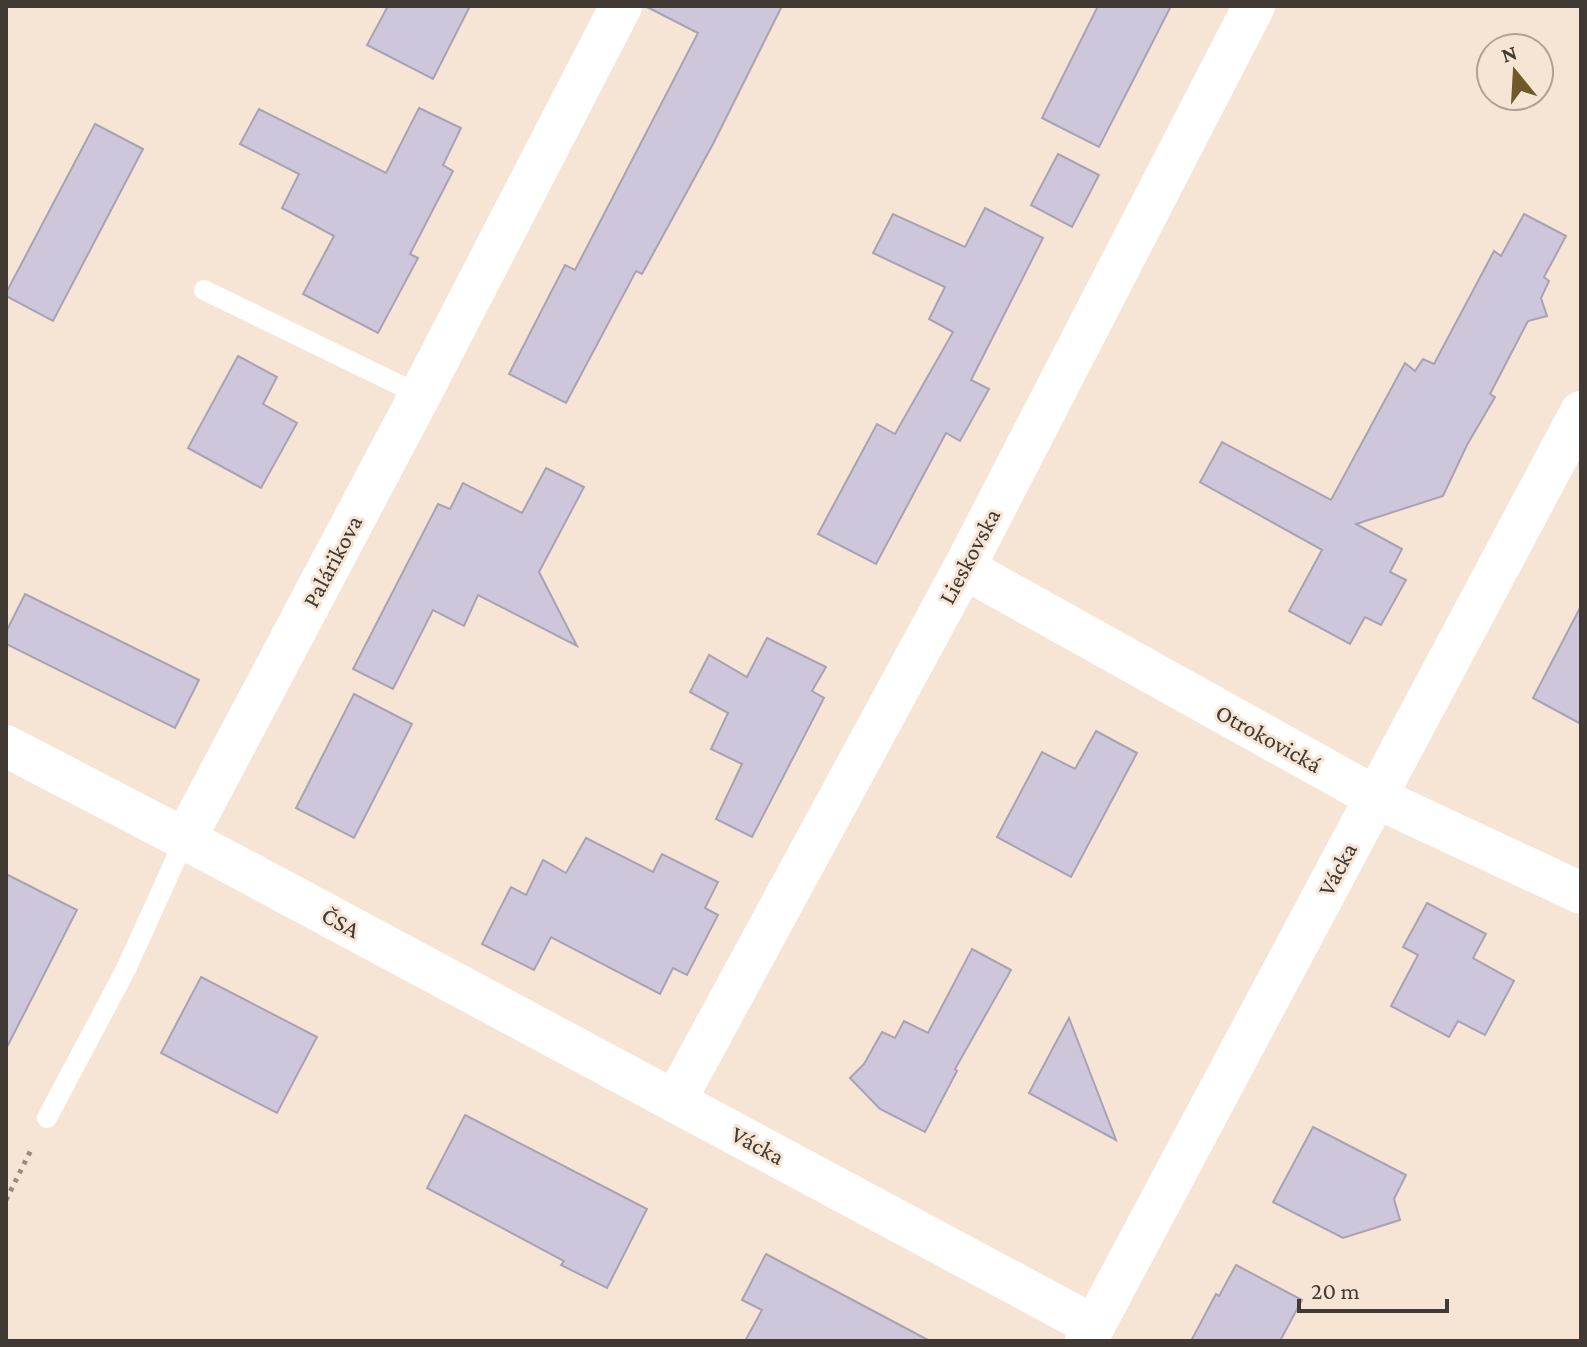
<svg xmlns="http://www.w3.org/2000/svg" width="1587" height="1347" viewBox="0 0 1587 1347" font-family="'Crimson Pro',serif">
  <rect width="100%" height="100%" fill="#f6e5d5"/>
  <g fill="#cec7db" stroke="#a8a2b5" stroke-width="2">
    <polygon points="388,6 470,6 433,79 367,45"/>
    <polygon points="645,6 782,6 713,144 642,274 636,271 566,403 509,374 565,265 575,270 698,33"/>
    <polygon points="1098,6 1171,6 1099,147 1042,118"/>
    <polygon points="419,108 461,128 443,165 453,171 410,254 418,258 378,333 303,294 334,236 282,208 299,174 240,144 259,109 386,173"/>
    <polygon points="95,124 143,149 53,321 6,296 6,293"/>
    <polygon points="1058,154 1099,175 1072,227 1031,205"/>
    <polygon points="985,208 1043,238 971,380 989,389 960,441 946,433 876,564 818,534 877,424 895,434 953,332 929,319 945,287 873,253 893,214 965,247"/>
    <polygon points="1524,214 1566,236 1544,277 1549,281 1541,298 1547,316 1528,321 1490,394 1495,397 1467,445 1443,496 1356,524 1402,549 1390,572 1406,580 1381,625 1365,617 1350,644 1289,611 1322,550 1200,482 1222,442 1331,500 1405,363 1415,371 1423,359 1434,364 1494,251 1501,256"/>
    <polygon points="238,356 277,377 263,404 297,423 261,488 188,448"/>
    <polygon points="546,468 584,487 539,572 577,646 478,595 464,626 433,610 393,689 353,669 438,504 450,509 463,483 522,513"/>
    <polygon points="25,594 199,680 175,728 6,644 6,632"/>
    <polygon points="1581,606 1581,724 1533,698"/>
    <polygon points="767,638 826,667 812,691 824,698 752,837 716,819 742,764 711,749 728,713 690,692 709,655 747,677"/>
    <polygon points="354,694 412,724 354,838 296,808"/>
    <polygon points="1096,731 1137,753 1071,877 997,837 1042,752 1075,769"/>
    <polygon points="586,838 653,872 662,854 718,882 705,908 718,915 687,975 673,968 660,994 551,937 534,970 482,944 511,887 526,895 543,860 566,873"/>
    <polygon points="6,874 77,910 6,1049"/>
    <polygon points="1427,903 1486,934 1473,958 1514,981 1485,1035 1458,1021 1449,1037 1391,1006 1418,955 1403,947"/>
    <polygon points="972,949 1011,970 955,1069 957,1071 925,1132 880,1109 850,1078 864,1064 882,1032 895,1038 904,1021 928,1033"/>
    <polygon points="201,977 317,1037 277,1113 161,1053"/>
    <polygon points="1069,1018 1116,1140 1029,1093"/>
    <polygon points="465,1115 647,1209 607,1288 561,1265 564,1261 427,1188"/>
    <polygon points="1313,1127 1406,1175 1394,1199 1400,1220 1343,1238 1273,1202"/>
    <polygon points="766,1254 798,1271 930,1341 745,1341 762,1310 742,1300"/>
    <polygon points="1236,1265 1302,1300 1280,1341 1191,1341 1216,1294 1219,1296"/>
  </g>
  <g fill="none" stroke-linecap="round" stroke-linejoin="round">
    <polyline stroke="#968b80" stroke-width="5" stroke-dasharray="4 6" stroke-linecap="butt" points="6,1200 32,1148"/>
    <g stroke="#fff" stroke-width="20">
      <polyline points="204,290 420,395"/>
      <polyline points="47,1118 126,969 185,839"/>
    </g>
    <g stroke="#fff" stroke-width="42">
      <polyline points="964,568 1375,797 1581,893"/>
      <polyline points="6,746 221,858 1094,1326"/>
      <polyline points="185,839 420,395 621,6"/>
      <polyline points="675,1101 964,568 1254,6"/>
      <polyline points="1086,1341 1581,412"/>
    </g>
  </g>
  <g text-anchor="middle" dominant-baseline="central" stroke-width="6" stroke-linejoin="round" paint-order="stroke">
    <g font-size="24" fill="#413a34" stroke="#f6e5d5">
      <text transform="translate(969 556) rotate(-62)">Lieskovska</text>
      <text transform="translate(332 561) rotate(-62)">Palárikova</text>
      <text transform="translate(1269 738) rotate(29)">Otrokovická</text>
      <text transform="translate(1337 869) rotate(-62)">Vácka</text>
      <text transform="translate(341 922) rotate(28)">ČSA</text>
      <text transform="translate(758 1145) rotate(28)">Vácka</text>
    </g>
  </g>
  <rect width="1587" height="1347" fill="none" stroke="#413a34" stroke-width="16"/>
  <g transform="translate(1515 72) rotate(342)"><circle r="38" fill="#f6e5d5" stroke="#aea195" stroke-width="2"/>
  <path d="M0-6L14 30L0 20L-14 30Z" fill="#6e5a29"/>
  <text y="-12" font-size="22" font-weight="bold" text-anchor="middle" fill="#413a34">N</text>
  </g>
  <path d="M1299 1299v12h148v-12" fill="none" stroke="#413a34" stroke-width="4"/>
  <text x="1311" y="1299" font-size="24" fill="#413a34" stroke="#f6e5d5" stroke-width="6" paint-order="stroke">20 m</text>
</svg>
